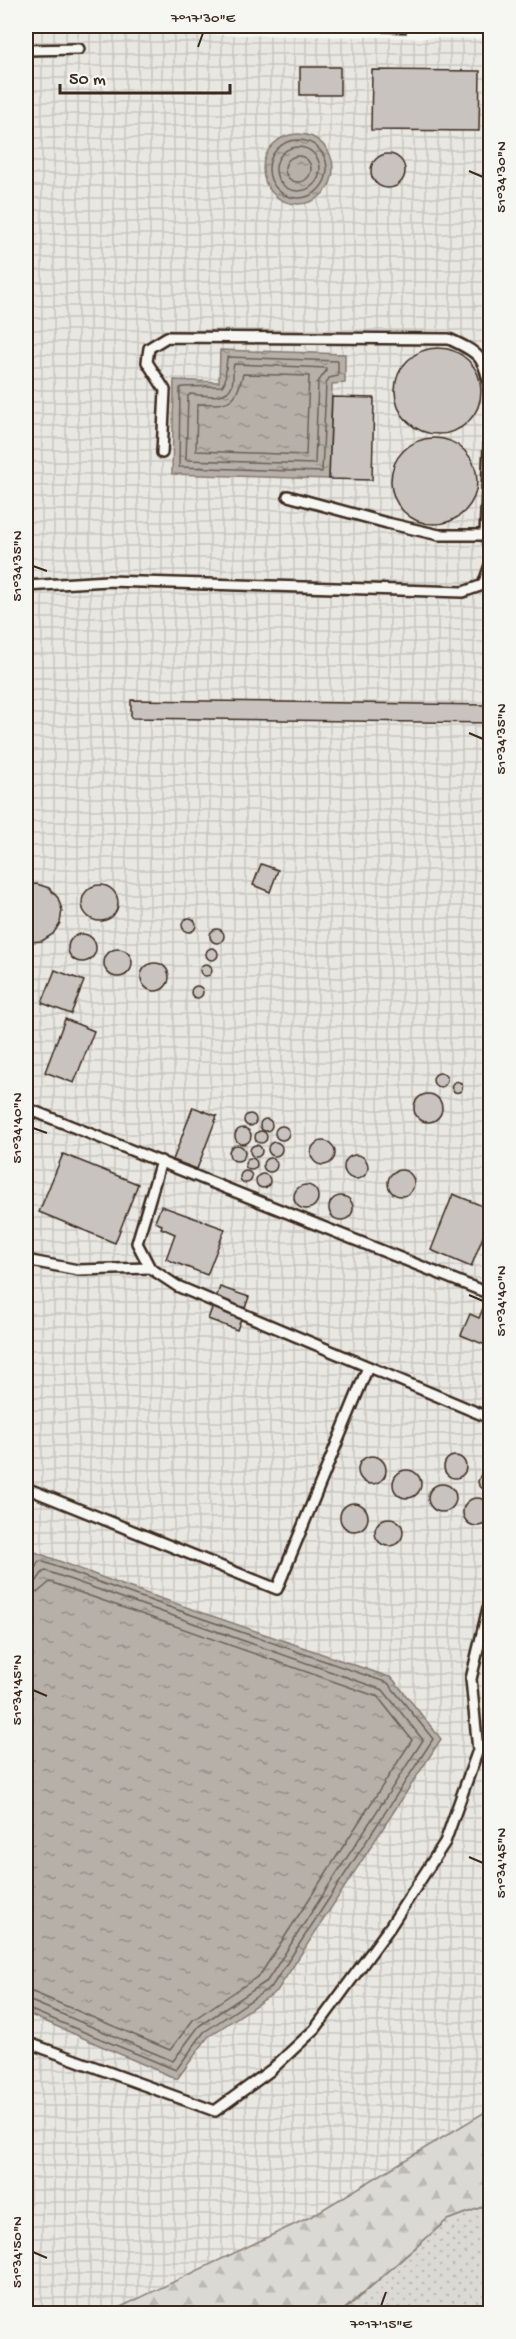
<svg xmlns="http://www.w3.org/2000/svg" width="516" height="2339" viewBox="0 0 516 2339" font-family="'Gochi Hand',sans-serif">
  <defs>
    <pattern id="industrial-grid" width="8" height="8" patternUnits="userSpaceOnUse" patternTransform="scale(1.5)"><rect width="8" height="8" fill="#e8e7e2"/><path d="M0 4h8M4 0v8" fill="none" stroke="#c8c6c1"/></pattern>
    <pattern id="grass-dots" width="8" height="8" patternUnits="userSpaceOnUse" patternTransform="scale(1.5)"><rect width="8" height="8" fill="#dad9d3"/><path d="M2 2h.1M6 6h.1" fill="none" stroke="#bcbab5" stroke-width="1.8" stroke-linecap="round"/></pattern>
    <pattern id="forest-firs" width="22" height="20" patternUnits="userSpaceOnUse" patternTransform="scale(1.5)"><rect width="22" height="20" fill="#dad9d3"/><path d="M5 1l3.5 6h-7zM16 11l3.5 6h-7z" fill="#bcbab5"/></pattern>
    <pattern id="water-ripples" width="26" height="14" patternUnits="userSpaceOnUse" patternTransform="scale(1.5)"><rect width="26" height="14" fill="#b6b0a9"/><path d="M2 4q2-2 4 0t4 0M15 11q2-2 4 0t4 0" fill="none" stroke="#958f89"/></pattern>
  </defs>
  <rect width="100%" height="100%" fill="#f6f6f2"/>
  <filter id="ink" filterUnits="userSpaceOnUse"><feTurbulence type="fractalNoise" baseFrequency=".0167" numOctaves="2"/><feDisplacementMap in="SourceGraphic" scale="12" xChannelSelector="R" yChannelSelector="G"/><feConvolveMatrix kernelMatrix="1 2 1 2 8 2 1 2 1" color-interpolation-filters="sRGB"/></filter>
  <g filter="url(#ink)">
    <polygon fill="url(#industrial-grid)" points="26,26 105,26 105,33 490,39 490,2109 310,2217 108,2313 26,2314"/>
    <polygon fill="url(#grass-dots)" stroke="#8a8278" stroke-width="1.5" points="490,2204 490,2299 474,2313 340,2314 447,2220"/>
    <polygon fill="url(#forest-firs)" stroke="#8a8278" stroke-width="1.5" points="490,2109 490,2204 447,2220 340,2313 108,2313 310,2217"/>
    <g fill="url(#water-ripples)" stroke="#857a71" stroke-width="1.5">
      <circle cx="298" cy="169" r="35"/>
      <polygon points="220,350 345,354 345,383 332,384 329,479 172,474 174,380 219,382"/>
      <polygon points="35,1552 125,1586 392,1678 441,1739 277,1991 208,2037 177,2079 26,2013 26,1578"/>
    </g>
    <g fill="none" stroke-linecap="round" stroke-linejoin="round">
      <g stroke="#6c6056" stroke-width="1.5">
        <circle cx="298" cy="169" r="29"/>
        <circle cx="298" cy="169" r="22"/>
        <circle cx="298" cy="169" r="13"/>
        <polygon points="227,357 338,361 338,376 329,378 326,384 322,472 179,467 180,388 183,387 222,386 225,381"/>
        <path d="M234 364 326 368V371L318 382 315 464 186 460 188 396 190 394C203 395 227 401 232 385 234 378 232 371 234 364Z"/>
        <path d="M243 374 309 376 306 455 196 451 197 405C203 403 209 404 216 404 236 404 239 389 243 374Z"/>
        <polyline points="26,1577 32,1576 38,1562 41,1561 123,1591 388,1683 433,1739 272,1986 204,2032 176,2070 26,2008"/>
        <polyline points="26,1585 36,1582 43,1572 46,1571 383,1690 423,1740 267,1981 199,2026 173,2061 33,2002 26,2000"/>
        <polyline points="26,1594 38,1592 50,1582 378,1697 412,1740 260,1975 193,2020 170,2050 35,1993 26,1991"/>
      </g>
    </g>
    <g fill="#c8c3be" stroke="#3b2a1e" stroke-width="1.5">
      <polygon points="383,26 406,26 406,33 383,32"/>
      <rect x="300" y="67" width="40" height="28"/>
      <polygon points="372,70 480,71 479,131 371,130"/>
      <circle cx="388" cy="171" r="17"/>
      <circle cx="438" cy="391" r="43"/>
      <polygon points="332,397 374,398 372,480 329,479"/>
      <circle cx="434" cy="481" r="43"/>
      <polygon points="131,700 490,705 490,723 131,718"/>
      <polygon points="261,864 278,870 270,892 253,885"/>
      <polygon points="37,884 49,888 58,898 62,910 60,923 53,934 42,941 29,942 26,940 26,885"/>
      <circle cx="100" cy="903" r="18"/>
      <circle cx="189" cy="925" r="7"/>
      <circle cx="217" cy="936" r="7"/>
      <circle cx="82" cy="948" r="14"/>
      <circle cx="212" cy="954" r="6"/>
      <circle cx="118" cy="963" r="14"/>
      <circle cx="155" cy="977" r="14"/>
      <circle cx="206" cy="970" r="6"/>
      <polygon points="55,970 84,981 71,1014 42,1003"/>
      <circle cx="197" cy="992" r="6"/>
      <polygon points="65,1019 94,1031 74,1083 45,1072"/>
      <circle cx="440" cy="1080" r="7"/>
      <circle cx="457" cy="1087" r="5.5"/>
      <circle cx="428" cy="1108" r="14"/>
      <polygon points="193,1107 217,1116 197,1169 173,1160"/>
      <circle cx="250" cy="1120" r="6"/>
      <circle cx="266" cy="1125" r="6"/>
      <circle cx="282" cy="1133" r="7"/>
      <circle cx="243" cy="1136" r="8"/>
      <circle cx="261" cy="1137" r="6"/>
      <circle cx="323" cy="1153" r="12"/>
      <circle cx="275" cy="1149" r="7"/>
      <circle cx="256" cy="1151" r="6"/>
      <circle cx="237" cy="1153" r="8"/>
      <polygon points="63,1154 138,1184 115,1243 39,1212"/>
      <circle cx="356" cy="1167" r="12"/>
      <circle cx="270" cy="1165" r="7"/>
      <circle cx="251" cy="1164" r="6"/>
      <circle cx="401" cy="1183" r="13"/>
      <circle cx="246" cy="1177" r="6"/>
      <circle cx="263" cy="1181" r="7"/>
      <circle cx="306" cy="1197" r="12"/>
      <polygon points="453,1194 490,1209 490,1219 471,1267 431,1250"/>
      <circle cx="341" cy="1208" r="12"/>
      <polygon points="161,1206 225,1229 207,1275 166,1259 175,1234 161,1228 162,1225 155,1222"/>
      <polygon points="220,1287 249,1297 237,1330 208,1319"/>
      <polygon points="490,1291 490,1347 461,1335 470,1314 479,1318"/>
      <circle cx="372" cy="1470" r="14"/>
      <circle cx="455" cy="1467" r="11"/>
      <polygon points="490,1469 490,1492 488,1492 479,1486 478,1481 482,1472"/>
      <circle cx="407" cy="1484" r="14"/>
      <circle cx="442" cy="1498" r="14"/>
      <circle cx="477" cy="1512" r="14"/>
      <circle cx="354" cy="1517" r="14"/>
      <circle cx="389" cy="1532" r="14"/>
    </g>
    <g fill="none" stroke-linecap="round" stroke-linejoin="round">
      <defs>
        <g id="service">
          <polyline points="26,50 79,49"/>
          <polyline points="490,424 485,535 490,546"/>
          <path d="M162 453 165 390 147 362 149 348 167 337 449 339C480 353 484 357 490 390"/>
          <polyline points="288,496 387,523 439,535 485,535"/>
          <polyline points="26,586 108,581 463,592 483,585 490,565"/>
          <polyline points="26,1108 490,1294"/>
          <polyline points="161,1161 137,1243 150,1268 177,1286 485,1416 490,1416"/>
          <polyline points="26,1260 78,1270 150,1268"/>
          <polyline points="26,1488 277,1589 368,1367"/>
          <polyline points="26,2042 215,2111 271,2070 315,2029 390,1927 445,1842 478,1750 471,1679 488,1608 490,1609"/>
        </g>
      </defs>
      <use href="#service" stroke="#3b2a1e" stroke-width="14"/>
      <use href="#service" stroke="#f6f6f2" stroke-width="9"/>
    </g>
  </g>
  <path fill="none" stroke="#3b2a1e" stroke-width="2" d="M198 47 203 33M469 171 483 177M33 566 47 571M469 733 483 739M33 1128 47 1133M469 1295 483 1301M33 1690 47 1696M469 1857 483 1863M33 2252 47 2258M381 2306 386 2292"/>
  <rect width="516" height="2339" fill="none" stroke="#f6f6f2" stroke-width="66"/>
  <path d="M60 84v9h170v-9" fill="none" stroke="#3b2a1e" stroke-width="3"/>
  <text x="69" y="84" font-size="18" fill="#3b2a1e" stroke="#f6f6f2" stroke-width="4.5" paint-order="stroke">50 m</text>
  <rect x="33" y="33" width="450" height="2273" fill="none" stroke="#3b2a1e" stroke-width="2"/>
  <g font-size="15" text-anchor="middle" fill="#3b2a1e">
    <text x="203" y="22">7°17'30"E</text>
    <text transform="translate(500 177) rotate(-90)" y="5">51°34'30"N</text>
    <text transform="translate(16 566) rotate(-90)" y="5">51°34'35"N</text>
    <text transform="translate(500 739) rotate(-90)" y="5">51°34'35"N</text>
    <text transform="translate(16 1128) rotate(-90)" y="5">51°34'40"N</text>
    <text transform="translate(500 1301) rotate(-90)" y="5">51°34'40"N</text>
    <text transform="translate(16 1690) rotate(-90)" y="5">51°34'45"N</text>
    <text transform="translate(500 1863) rotate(-90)" y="5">51°34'45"N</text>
    <text transform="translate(16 2252) rotate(-90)" y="5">51°34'50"N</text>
    <text x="381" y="2328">7°17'15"E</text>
  </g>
</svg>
